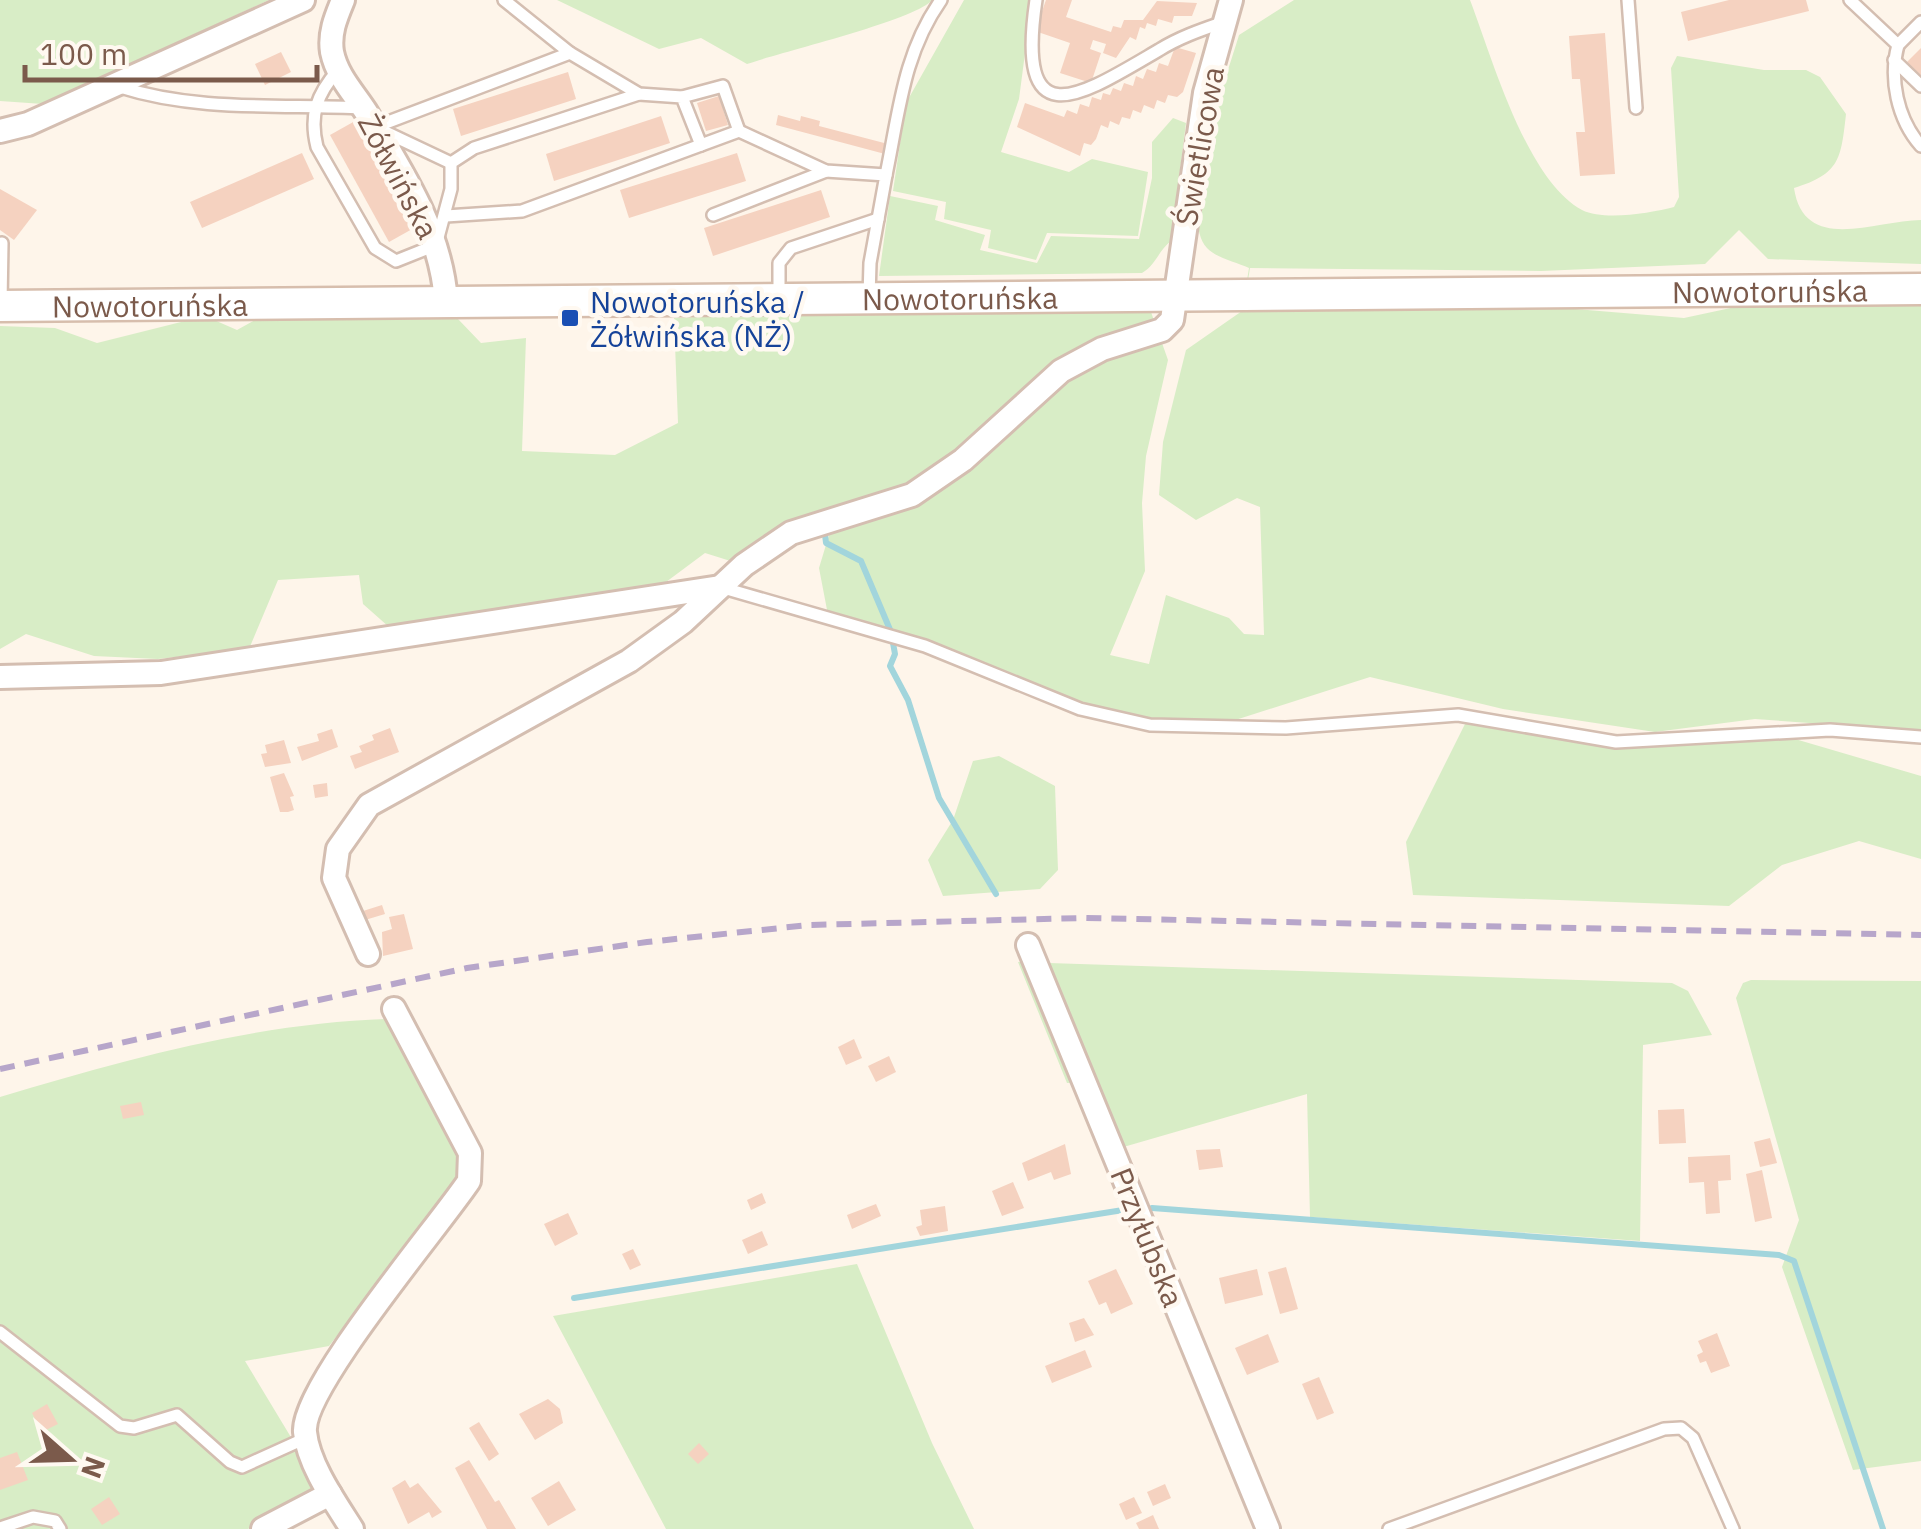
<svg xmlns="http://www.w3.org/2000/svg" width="1921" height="1529" viewBox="0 0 1921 1529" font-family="'IBM Plex Sans',sans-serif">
  <rect width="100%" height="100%" fill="#fef5ea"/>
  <g fill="#d8edc6">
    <polygon points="0,0 269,0 43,104 0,101"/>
    <path d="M557 0H932C916 20 781 52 747 64L701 38 659 49Z"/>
    <polygon points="964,0 1032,0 1019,99 1001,152 1069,172 1092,159 1148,172 1138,236 1047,233 1036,260 988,248 991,230 944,219 946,202 893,191 906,103"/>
    <path d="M1294 0H1470C1492 57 1526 180 1582 210 1604 221 1651 213 1674 207L1679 197 1671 68 1677 56 1764 70H1806L1820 77 1846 114C1841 159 1840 174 1794 188 1804 255 1876 220 1921 220V264L1768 259 1739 230 1705 264 1541 271 1250 268 1243 311 1539 306 1684 318 1768 300H1921V731L1755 719 1655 732 1503 709 1370 677 1226 723 1123 718 828 615 819 568 832 525C908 503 968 485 1022 422L989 436 937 480 862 504 817 511 740 564 705 553 662 585 389 627 363 604 359 575 278 580 249 649 158 659 94 656 26 634 0 649V326L55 328 97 343 205 316 237 330 255 320 458 319 481 343 526 338 522 451 615 455 678 423 674 318 797 313 1151 312 1168 360 1146 456 1142 503 1145 571 1110 655 1149 664 1166 595 1229 618 1244 634 1264 635 1260 507 1237 498 1196 520 1159 495 1163 442 1186 350 1242 311 1249 268C1236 262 1216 258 1207 248 1176 215 1227 76 1239 35Z"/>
    <path d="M1173 118 1186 123 1171 241C1158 251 1156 265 1142 273L879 276 890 196 938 206 935 220 985 235 980 250 1037 263 1051 236 1139 239 1152 178V142Z"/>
    <polygon points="1466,722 1579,743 1768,731 1921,776 1921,859 1859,841 1782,865 1729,906 1413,895 1406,842"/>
    <polygon points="999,756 1055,786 1058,870 1040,889 943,896 928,860 953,820 973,761"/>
    <polygon points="1018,962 1672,983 1688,991 1712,1035 1643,1045 1640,1241 1310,1217 1307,1094 1120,1148 1091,1082 1067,1083"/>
    <polygon points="1751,980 1921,981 1921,1461 1853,1470 1782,1267 1799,1220 1736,998 1743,983"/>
    <path d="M386 1019 460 1157 455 1185 329 1346 245 1361 321 1487 248 1529H0V1097C123 1060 257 1023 386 1019Z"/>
    <polygon points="857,1264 932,1443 974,1529 666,1529 553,1316"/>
  </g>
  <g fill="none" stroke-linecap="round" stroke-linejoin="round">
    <g stroke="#a2d5dc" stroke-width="6">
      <polyline points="824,526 826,543 861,561 891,632"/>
      <polyline points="893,643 895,654 890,666 908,700 939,798 996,894"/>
      <polyline points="1152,1208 1779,1255 1794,1261 1883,1529"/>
      <polyline points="574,1298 1123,1210"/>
    </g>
  </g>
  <g fill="#f5d2c0">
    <polygon points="1046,0 1072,0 1066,17 1111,32 1113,26 1121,28 1124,20 1143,20 1157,1 1197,3 1192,16 1174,16 1172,23 1158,19 1156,26 1147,23 1145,29 1140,27 1136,40 1130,37 1116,58 1103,53 1106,44 1093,40 1090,49 1101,53 1091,83 1060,73 1070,43 1035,31"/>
    <polygon points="1729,0 1806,0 1809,11 1688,41 1681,12"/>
    <polygon points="1605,33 1615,174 1580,176 1576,132 1585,132 1580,79 1572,79 1569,36"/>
    <polygon points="1175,47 1196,53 1183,92 1177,97 1168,95 1165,103 1157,100 1154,109 1144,105 1141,113 1133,110 1130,119 1122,117 1119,125 1110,121 1108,128 1101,125 1096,139 1091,145 1084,143 1080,156 1017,127 1025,103 1064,117 1067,110 1077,114 1080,104 1089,107 1092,97 1101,100 1103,93 1110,95 1113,88 1121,91 1124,83 1133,86 1136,76 1143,79 1147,69 1156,72 1159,63 1168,66"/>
    <polygon points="1921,48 1921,76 1907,62"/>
    <polygon points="281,52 291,72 265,85 255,64"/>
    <polygon points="568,72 576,99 461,136 453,109"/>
    <polygon points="719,96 728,125 706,131 697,103"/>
    <polygon points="778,115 800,121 801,116 820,121 819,126 888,144 885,154 776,125"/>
    <polygon points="661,116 670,143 554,181 546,154"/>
    <polygon points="355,121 414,228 389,242 330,135"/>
    <polygon points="302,153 314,179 202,228 190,202"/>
    <polygon points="737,153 746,181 629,218 620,190"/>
    <polygon points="0,189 37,210 14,240 0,230"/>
    <polygon points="821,190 830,217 713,256 704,228"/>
    <polygon points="390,728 399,752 355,769 350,756 362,752 359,746 374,740 372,735"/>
    <polygon points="332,729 338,747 302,761 297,747 319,741 317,734"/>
    <polygon points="284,740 291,763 265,767 261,754 267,753 265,745"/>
    <polygon points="284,773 294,796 290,797 294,810 288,812 280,812 270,777"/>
    <polygon points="327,783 328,796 315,798 313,785"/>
    <polygon points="382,905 385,914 365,920 363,911"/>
    <polygon points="404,914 413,949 383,956 382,932 392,929 389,917"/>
    <polygon points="854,1039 862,1058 846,1065 838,1047"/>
    <polygon points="889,1056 896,1072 876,1082 868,1066"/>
    <polygon points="141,1102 144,1115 123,1119 120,1106"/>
    <polygon points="1684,1109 1686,1143 1659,1144 1658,1110"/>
    <polygon points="1770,1138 1777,1163 1760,1167 1754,1142"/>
    <polygon points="1065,1144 1071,1174 1054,1180 1051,1172 1028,1181 1022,1163"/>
    <polygon points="1220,1149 1223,1167 1199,1170 1196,1150"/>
    <polygon points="1730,1155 1731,1180 1718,1181 1720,1213 1706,1214 1704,1182 1689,1183 1688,1157"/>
    <polygon points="1762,1170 1772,1218 1755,1222 1746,1174"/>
    <polygon points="1013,1182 1024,1208 1002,1216 992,1191"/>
    <polygon points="762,1193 766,1203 751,1210 747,1200"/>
    <polygon points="876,1204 881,1216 852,1229 847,1215"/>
    <polygon points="945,1206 948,1231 920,1236 916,1227 922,1225 920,1210"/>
    <polygon points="568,1213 578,1234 555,1246 544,1224"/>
    <polygon points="762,1231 768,1245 748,1254 742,1240"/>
    <polygon points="633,1249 641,1265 630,1270 622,1254"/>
    <polygon points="1286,1267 1298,1309 1280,1314 1268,1272"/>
    <polygon points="1116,1269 1133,1304 1111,1314 1106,1302 1099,1305 1088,1281"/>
    <polygon points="1257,1269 1263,1295 1225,1304 1219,1278"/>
    <polygon points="1084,1318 1094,1335 1075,1342 1069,1323"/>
    <polygon points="1717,1333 1730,1366 1711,1373 1706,1361 1700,1363 1697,1355 1703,1352 1698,1341"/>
    <polygon points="1268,1334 1279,1362 1247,1375 1235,1348"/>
    <polygon points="1085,1350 1092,1367 1052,1383 1045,1366"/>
    <polygon points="1319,1377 1334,1413 1317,1420 1302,1384"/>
    <polygon points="548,1399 560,1409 563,1423 535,1440 519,1414"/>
    <polygon points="47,1404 58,1424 42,1432 32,1413"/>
    <polygon points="479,1422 499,1454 489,1461 469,1428"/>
    <polygon points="699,1443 709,1454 698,1464 688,1454"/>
    <polygon points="17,1452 28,1480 0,1490 0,1458"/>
    <polygon points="469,1460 495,1502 499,1500 516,1529 487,1529 455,1468"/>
    <polygon points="405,1480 410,1488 418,1483 442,1512 432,1518 429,1512 408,1524 392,1488"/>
    <polygon points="559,1481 576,1510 548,1526 531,1498"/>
    <polygon points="1165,1484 1171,1498 1153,1506 1147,1492"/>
    <polygon points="109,1497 120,1514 102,1525 91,1509"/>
    <polygon points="1134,1497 1142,1513 1126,1520 1119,1504"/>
    <polygon points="1153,1515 1159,1529 1139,1529 1136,1523"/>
  </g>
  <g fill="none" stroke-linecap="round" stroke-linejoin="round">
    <defs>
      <g id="lane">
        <polyline points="504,0 570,53"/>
        <path d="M1036 0C1015 141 1082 95 1159 50 1180 37 1201 30 1224 22"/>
        <polyline points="1628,0 1636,108"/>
        <path d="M1850 0 1898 45C1889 78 1897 119 1921 146"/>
        <polyline points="1898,45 1921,22"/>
        <polyline points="1894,60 1921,86"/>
        <path d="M338 70C317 94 309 115 317 147L375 248 396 261 436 245 451 189V163L474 148 639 94"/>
        <path d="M120 87C198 112 282 104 363 108"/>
        <polyline points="682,97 723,86 739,131"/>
        <polyline points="375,127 570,53 639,94 682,97 701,145 739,131 826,171 886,175 870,263 869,297"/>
        <polyline points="379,129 451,163"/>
        <path d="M886 175C899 113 903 54 941 0"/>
        <polyline points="713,215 826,171"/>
        <polyline points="446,216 522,211 701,145"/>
        <polyline points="779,297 779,263 791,248 878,219"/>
        <polyline points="1,304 2,243"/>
        <polyline points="720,587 925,646 1080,709 1150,725 1286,728 1458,715 1616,742 1830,730 1921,737"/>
        <polyline points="0,1332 120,1426 134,1428 177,1415 230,1462 242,1467 306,1438"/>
        <polyline points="0,1528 33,1517 55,1521 60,1529"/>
        <polyline points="1389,1529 1664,1429 1681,1428 1693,1438 1733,1529"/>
      </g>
      <g id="street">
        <path d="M343 0C336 17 329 33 332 52 337 76 353 92 366 112 402 171 441 231 446 301"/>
        <polyline points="0,131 28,124 303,0"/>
        <polyline points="0,677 161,673 720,587"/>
        <polyline points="1028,945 1268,1529"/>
        <polyline points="368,954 334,878 338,849 369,805 629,661 683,622 744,565 791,533 912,495 963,460 1061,371 1102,349 1162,330 1172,320 1205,93 1231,0"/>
        <polyline points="263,1529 330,1494"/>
        <path d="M352 1529C335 1502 308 1464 305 1432 301 1388 439 1226 469 1181L470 1153 394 1009"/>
      </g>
      <g id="secondary">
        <path id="s1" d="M0 306 1921 289"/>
      </g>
    </defs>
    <use href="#lane" stroke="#d4beb1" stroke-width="16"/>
    <use href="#street" stroke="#d4beb1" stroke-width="28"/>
    <use href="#secondary" stroke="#d7bead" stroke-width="35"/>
    <use href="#lane" stroke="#fff" stroke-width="11"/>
    <use href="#street" stroke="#fff" stroke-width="22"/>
    <use href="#secondary" stroke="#fff" stroke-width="30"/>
    <polyline stroke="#b7a6ca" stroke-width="6" stroke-dasharray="15 10" stroke-linecap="butt" points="0,1069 467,968 647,942 809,925 1084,918 1921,935"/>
  </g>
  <rect fill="#1a4fb4" stroke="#fff9f1" stroke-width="4" x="560" y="308" width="20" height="20" rx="5"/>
  <g text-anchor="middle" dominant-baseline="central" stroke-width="9" stroke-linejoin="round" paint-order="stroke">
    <g font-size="30" fill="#7b5a4b" stroke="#fff9f1">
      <text transform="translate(1199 146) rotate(-80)">Świetlicowa</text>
      <text transform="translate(399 176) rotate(62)">Żółwińska</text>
      <text stroke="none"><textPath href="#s1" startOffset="1770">Nowotoruńska</textPath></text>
      <text stroke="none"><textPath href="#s1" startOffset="960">Nowotoruńska</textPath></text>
      <text stroke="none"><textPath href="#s1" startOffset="150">Nowotoruńska</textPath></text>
      <text transform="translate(1148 1237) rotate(68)">Przyłubska</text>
    </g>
    <g font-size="30" fill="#164399" stroke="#fff9f1" text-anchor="start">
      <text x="590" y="301">Nowotoruńska /<tspan x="590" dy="34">Żółwińska (NŻ)</tspan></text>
    </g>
  </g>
  <g transform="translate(70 1459) rotate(110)" stroke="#fff9f1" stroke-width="8" paint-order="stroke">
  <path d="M0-8L18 38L0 25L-18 38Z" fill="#7b5a4b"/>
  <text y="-15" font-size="28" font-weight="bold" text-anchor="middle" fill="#7b5a4b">N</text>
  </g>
  <path d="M25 65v15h292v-15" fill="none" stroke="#7b5a4b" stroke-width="5"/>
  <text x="40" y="65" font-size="30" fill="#7b5a4b" stroke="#fff9f1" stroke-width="8" paint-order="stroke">100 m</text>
</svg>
